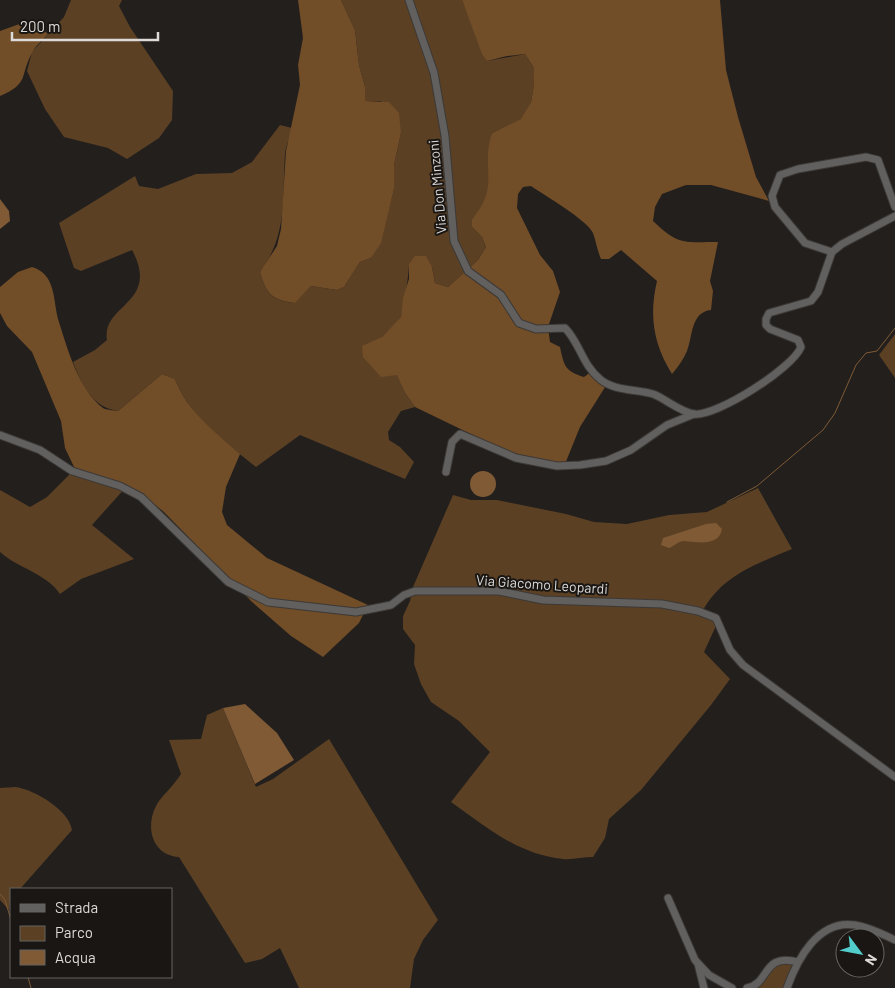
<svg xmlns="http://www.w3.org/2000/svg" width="895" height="988" viewBox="0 0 895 988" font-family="Barlow,sans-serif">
  <rect width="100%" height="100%" fill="#221f1d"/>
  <g fill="#5b4024">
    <polygon points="71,0 122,0 119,6 130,27 173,91 172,120 159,138 127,159 108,148 64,137 45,109 27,71 32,52 64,17"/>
    <path d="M341 0H462L487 61 525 54 534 68V85L531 102 522 119 492 133 489 194 482 208 472 219V227L482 237 486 247 478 260 448 287 435 283 432 267 409 265C409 271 404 312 401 317 397 324 388 331 382 337L405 393 415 407 401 411 388 432 389 440 400 447 414 462 405 479 300 435 256 467C226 443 189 416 175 379L162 374 118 411C92 407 82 385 73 362L95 350 107 340C101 304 161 304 132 250L81 271 74 268 59 223 135 176 139 186 158 189 196 174 232 173 252 162 280 125 292 128C290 137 286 145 285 154 282 198 288 235 260 272 266 294 272 300 294 303L311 286 337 290 344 287 360 262 371 258 385 223 394 189V165L401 133 381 101H365V87L359 65 355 30Z"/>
    <polygon points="895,334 895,378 879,355"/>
    <path d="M75 469 127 486 92 525 134 559 81 579 60 594C46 573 19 569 0 552V490L30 507 47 497Z"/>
    <path d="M758 488 792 549C756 564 721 576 702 612L717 615 715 628 704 652 730 679 711 705 641 790 609 819 605 838 593 857C583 857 572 860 563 859 519 855 486 827 451 802L490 752 459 721 431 702 421 684 414 664 415 645 403 629V616L410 601 413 587 453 495 471 500H497L566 514 594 522 627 524 669 515 707 512Z"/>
    <path d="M223 708 256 787 273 779 329 739 438 920 423 940 414 959 410 988H299L280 948 262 959 245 963 179 857C150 855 144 823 159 801 166 792 174 785 181 774L169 740 201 739 207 715Z"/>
    <path d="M16 787C35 790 69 810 72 830L20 889H11L9 910 0 900V788Z"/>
    <polygon points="780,961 793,964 783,988 758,988 767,970"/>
  </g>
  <g fill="#714d28">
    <path d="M298 0H341L355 30 359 65 365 87V101L389 102 399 113 401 133 394 165V189L381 243 371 258 360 262 344 287 337 290 311 286 295 303C272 300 266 294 260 272L277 246 281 229 286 151 300 85 298 65 303 38Z"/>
    <path d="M462 0H720L726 70 738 117 756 177 769 201 711 185H686L662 194 655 207 653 221C679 246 684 242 718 242L710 281 713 291 711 310C691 312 693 335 687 351 683 360 678 367 672 374 653 344 649 315 657 281L621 250 609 259H601C597 250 596 241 593 233 586 219 545 196 531 186L523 187 518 194 517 208 540 255 553 271 560 292 548 327 550 342 560 347C564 366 565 371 584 377L592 371 607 384 580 427 565 464H558L508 452 415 407 405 393 397 375 381 377 363 357 362 346 382 337 401 317 403 298 409 279V264L415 256H426L432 267 435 283 448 287 478 260 486 247 482 237 472 227V219C501 185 480 170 492 133L521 119 531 102 534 85V68L525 54 507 56 487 61 482 54Z"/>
    <path d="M25 22 39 27 48 34C43 40 35 46 32 53 19 77 30 83 0 96V31Z"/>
    <path d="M32 267C56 274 53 300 58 319 67 347 78 389 103 408 106 410 113 410 118 411L162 374 175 379C187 411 215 432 240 454L226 487 222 512 227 525 267 558 368 605 359 623 323 657 291 636 251 601 164 512 145 497 75 469 65 448 61 421 32 352 7 326 0 313V287L18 272Z"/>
  </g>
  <g fill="#7f5a35">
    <polygon points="0,199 9,211 10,221 0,229"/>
    <circle cx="483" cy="484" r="13"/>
    <path d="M716 523 722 529C719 547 697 542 684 541 679 541 674 546 669 548L661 545 663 538 706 524Z"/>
    <polygon points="245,704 277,733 294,760 255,784 223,708"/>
  </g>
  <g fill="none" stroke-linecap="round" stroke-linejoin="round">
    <g stroke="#7f5a35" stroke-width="1">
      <polyline points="727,502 757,486 823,430 835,413 856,365 866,353 877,351 895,328"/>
      <polyline points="0,894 5,900 11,920"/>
      <polyline points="28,977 31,988"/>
    </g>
    <defs>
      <g id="minor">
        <path d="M409 0 434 73 445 136 454 241 468 271 501 295 519 323 536 329 565 328C580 343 582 365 601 380 615 391 636 389 653 394 666 399 680 412 694 414 716 417 793 368 801 347L798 340 770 329 766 325V319L769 313 811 301 818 292 832 252 842 244 895 216"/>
        <polyline points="832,252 805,243 775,207 772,196 780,175 798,169 866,157 878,160 895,207"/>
        <polyline points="0,435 40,450 72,471 120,486 141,497 228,582 268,602 356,612 391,605 404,595 415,591 499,591 543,600 662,604 698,611 716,618 730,650 743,665 895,777"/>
        <polyline points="446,472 452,442 460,434 516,458 557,466 580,465 606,461 631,450 667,425 694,414"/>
        <polyline points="668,898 695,960 709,975 732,988"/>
        <polyline points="698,964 704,988"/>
        <path d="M747 988C771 983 761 953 798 962"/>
        <path d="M787 988C797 960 818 919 855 925 869 927 882 934 895 940"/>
      </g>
    </defs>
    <use href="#minor" stroke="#3c3937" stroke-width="9"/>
    <use href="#minor" stroke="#61605e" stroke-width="7"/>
  </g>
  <g text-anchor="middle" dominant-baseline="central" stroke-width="4" stroke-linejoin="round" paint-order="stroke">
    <g font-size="14" fill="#dddbd9" stroke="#191613">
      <text transform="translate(437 187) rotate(-95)">Via Don Minzoni</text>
      <text transform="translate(542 584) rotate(4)">Via Giacomo Leopardi</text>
    </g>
  </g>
  <rect x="10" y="888" width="162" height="90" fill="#191613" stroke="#676562"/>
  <rect x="20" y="904" width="25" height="8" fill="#61605e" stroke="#676562"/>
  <text x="55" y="913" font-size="15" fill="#dddbd9">Strada</text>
  <rect x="20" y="926" width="25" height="15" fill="#5b4024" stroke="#676562"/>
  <text x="55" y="938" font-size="15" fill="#dddbd9">Parco</text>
  <rect x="20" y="950" width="25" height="15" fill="#7f5a35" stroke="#676562"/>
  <text x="55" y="963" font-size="15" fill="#dddbd9">Acqua</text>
  <g transform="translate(860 953) rotate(122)"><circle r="24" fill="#191613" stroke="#676562"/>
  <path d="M0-4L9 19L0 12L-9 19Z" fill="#53cdcb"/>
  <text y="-8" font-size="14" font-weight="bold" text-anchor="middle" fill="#dddbd9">N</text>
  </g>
  <path d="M12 32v8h146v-8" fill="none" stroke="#dddbd9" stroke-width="2.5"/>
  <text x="20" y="32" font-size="15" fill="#dddbd9" stroke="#191613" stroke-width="4" paint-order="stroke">200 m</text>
</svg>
